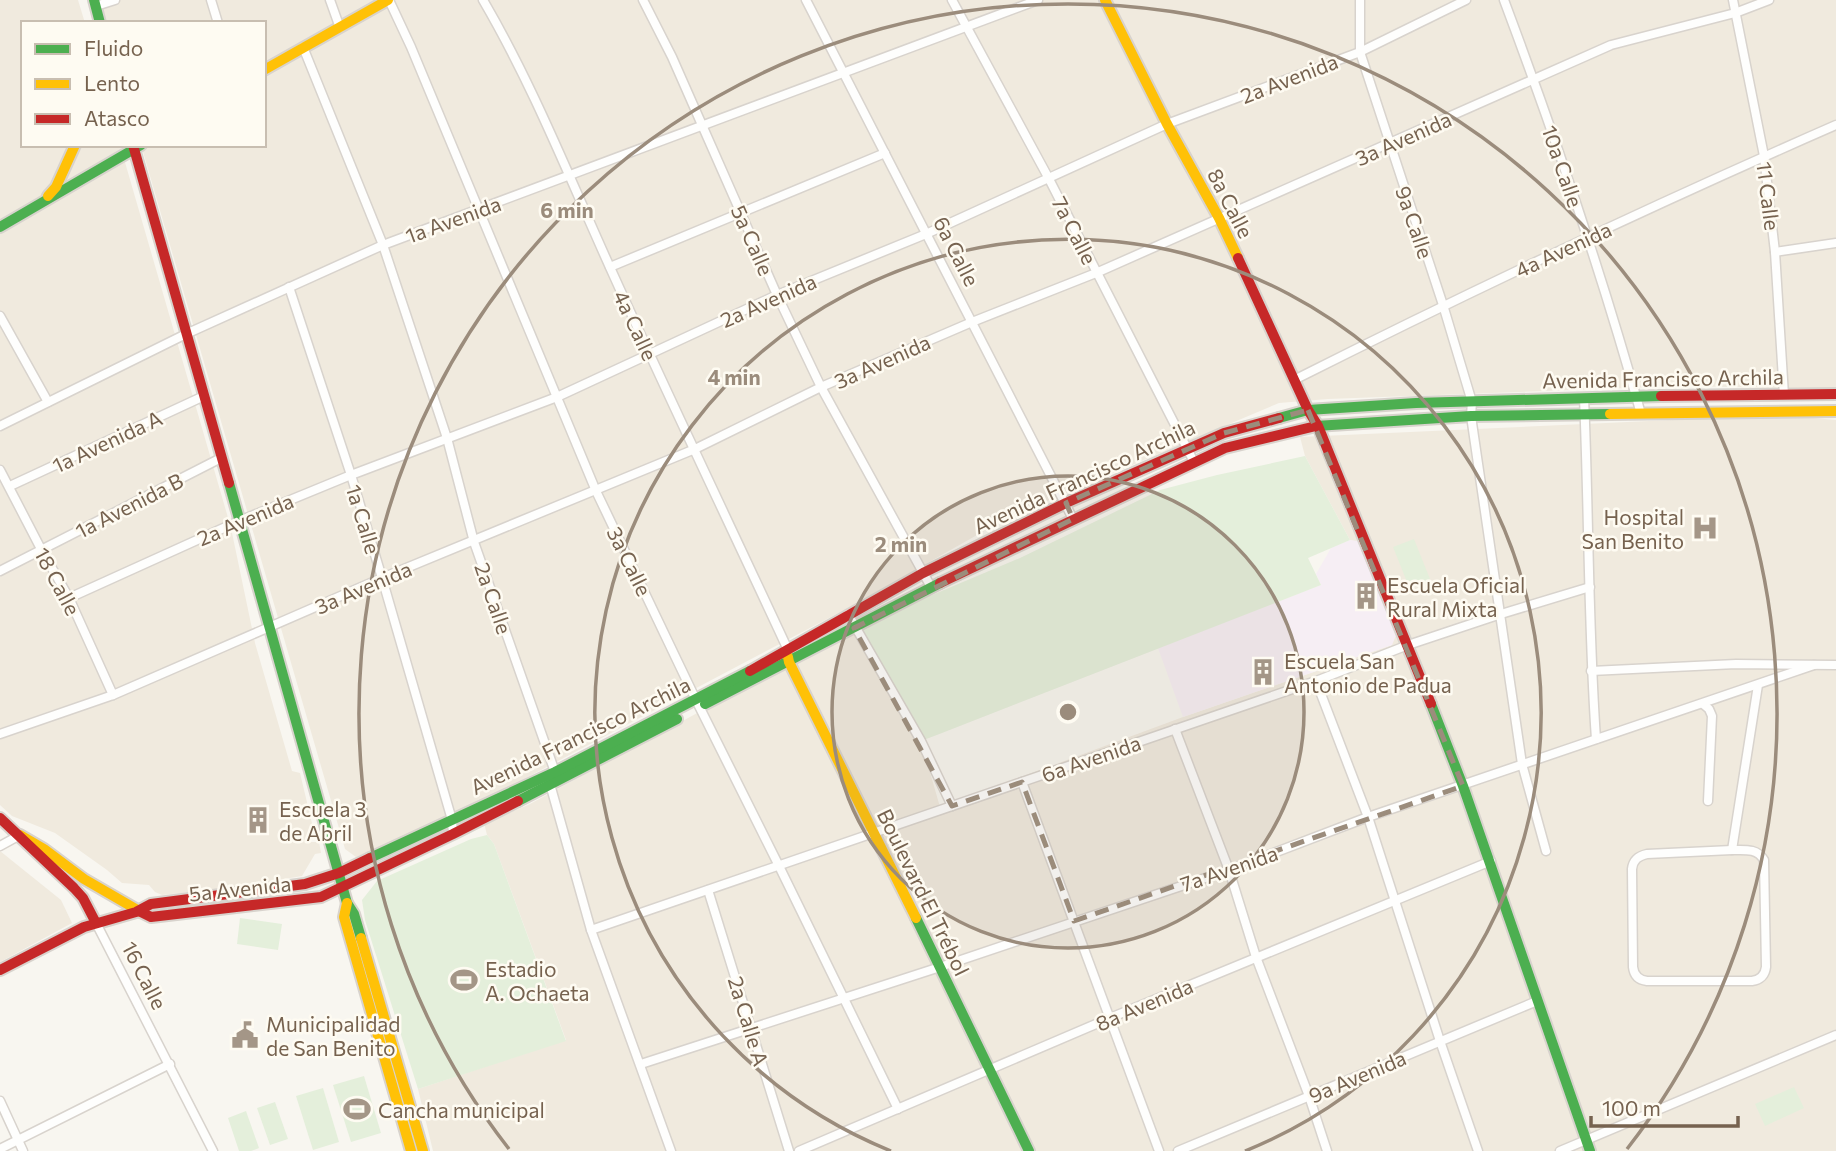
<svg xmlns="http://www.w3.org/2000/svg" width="1836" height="1151" viewBox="0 0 1836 1151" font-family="Commissioner,sans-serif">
  <rect width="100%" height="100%" fill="#f8f6f0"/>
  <g fill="#f0eade">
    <polygon points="0,0 78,0 85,23 23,23 23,145 120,145 231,528 255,643 292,771 300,773 315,836 310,837 311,842 319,842 321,853 315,854 302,876 238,887 162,895 155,892 149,885 122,883 107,870 55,833 12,816 0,805"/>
    <polygon points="99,0 1836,0 1836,389 1679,386 1328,399 1279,403 1009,517 846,609 471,807 356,857 345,849 141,145 264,145 264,23 106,23"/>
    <polygon points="1780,415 1836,420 1836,1151 433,1151 418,1089 566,1040 494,844 487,835 484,823 528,805 854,628 921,741 940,807 1183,717 1392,645 1358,542 1350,540 1305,456 1300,437"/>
    <polygon points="0,851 61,900 72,923 0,962"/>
  </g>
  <polygon fill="#f6eef4" points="1350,540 1358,541 1397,633 1392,645 1183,717 1158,648 1321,585 1316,574 1331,548"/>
  <g fill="#e4efdb">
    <polygon points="1305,456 1350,540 1308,558 1321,585 942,733 921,741 854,628 1020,558 1160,490 1217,475"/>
    <polygon points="1414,539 1430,579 1409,587 1393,547"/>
    <polygon points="487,835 494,844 566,1041 418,1089 365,920 362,900 377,881 471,839"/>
    <polygon points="240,918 282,924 278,950 237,944"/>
    <polygon points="364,1076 381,1133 351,1142 333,1085"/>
    <polygon points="1794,1087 1804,1108 1765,1126 1755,1104"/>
    <polygon points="323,1088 339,1142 313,1150 296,1096"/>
    <polygon points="275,1102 288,1139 270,1145 257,1108"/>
    <polygon points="246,1111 259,1148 251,1151 239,1151 228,1118"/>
  </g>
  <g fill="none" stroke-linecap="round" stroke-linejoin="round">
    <defs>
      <g id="street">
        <polyline points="211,0 218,23"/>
        <polyline points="330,0 340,28"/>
        <polyline points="389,0 411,47 596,491 696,700 779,866 898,1109"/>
        <path d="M483 0C534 87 571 182 613 274 670 400 730 525 788 650"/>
        <polyline points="643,0 672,57 777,295 821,387 931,587"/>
        <polyline points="806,0 1073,519"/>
        <polyline points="952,0 1048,177 1194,462"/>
        <polyline points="1360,0 1360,52 1443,305 1472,402 1471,416 1522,764 1546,851"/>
        <path d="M1504 0C1555 136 1602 274 1641 414"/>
        <polyline points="1733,0 1764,156 1775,252 1784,395"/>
        <polyline points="96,6 115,0"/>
        <polyline points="303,47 383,245 447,438 474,542 555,772 550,784 591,930 671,1151"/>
        <polyline points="1775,252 1836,243"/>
        <polyline points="610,267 885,153"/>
        <polyline points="289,287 351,475 382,578 452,820 453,834"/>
        <polyline points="0,316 48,402"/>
        <path d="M1294 380C1473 290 1653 205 1836 125"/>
        <path d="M1584 398C1589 512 1588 625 1596 739"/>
        <polyline points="0,426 186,334 383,245 1038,0"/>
        <polyline points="0,470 41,549 69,598 113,695"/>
        <polyline points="10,486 204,396"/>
        <polyline points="0,571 221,458"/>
        <polyline points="69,598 239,521 351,475 557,397 777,295 926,234 1167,124 1360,52 1466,0"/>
        <polyline points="848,614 921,741 952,806"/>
        <polyline points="1591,671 1736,664 1836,665"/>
        <polyline points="1316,681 1368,817 1440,1041 1478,1151"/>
        <polyline points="1703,704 1709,709 1712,716 1708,801"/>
        <polyline points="1175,729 1229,870 1256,957 1309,1096 1327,1151"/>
        <polyline points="0,734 113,695 382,578 695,449 821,387 972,322 1096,273 1611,45 1735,13 1769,0"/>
        <polyline points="1022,782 1159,1151"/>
        <polyline points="0,846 20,835"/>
        <path d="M1732 850C1745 850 1757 848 1764 860L1766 967C1765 975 1760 980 1752 981H1647C1639 980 1634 976 1633 967L1632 869C1633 860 1638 856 1647 854Z"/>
        <polyline points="1732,850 1758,685"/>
        <polyline points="708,890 789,1151"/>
        <polyline points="96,923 213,1151"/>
        <polyline points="591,930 1316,681 1408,645 1501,614 1590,587"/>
        <polyline points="641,1064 940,967 1229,870 1368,817 1814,665"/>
        <polyline points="0,1101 23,1151"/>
        <polyline points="0,1149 170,1064"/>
        <polyline points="799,1151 1110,1018 1491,861"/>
        <polyline points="1178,1151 1537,1001"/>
        <polyline points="1560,1151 1836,1035"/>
      </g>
      <g id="fast">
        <polyline points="94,0 100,23"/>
        <polyline points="0,227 141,145"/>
        <polyline points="1279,418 1308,410 1416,403 1661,396"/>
        <polyline points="1316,426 1471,416 1610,414"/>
        <polyline points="229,483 347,903 354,914 361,938"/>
        <polyline points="705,704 940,583"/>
        <polyline points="1431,704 1463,786 1590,1151"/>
        <polyline points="518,801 677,719"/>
        <polyline points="370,858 555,772 750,671"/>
        <polyline points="916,918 1029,1151"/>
      </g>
      <g id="slow">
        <polyline points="1105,0 1167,124 1219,218 1238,258"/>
        <polyline points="264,70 388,0"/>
        <polyline points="48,196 56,187 75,145"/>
        <polyline points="1610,414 1836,411"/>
        <polyline points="788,657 789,662 916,918"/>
        <polyline points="20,835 44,849 84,879 141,912"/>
        <polyline points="347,903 344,917 411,1151"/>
        <polyline points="361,938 423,1151"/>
      </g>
      <g id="jam">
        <polyline points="133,145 229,483"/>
        <polyline points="1238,258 1308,410 1318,426 1431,704"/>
        <polyline points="1661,396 1836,394"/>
        <polyline points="940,583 1225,448 1316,426"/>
        <polyline points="750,671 923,573 1066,503 1224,433 1279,418"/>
        <polyline points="0,818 74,888 83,898 96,923"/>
        <polyline points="141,912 151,917 321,897 453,834 518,801"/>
        <polyline points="0,970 84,927 136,912 151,904 305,884 339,873 370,858"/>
      </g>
    </defs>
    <use href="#street" stroke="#d8d3cd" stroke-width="11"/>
    <use href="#fast" stroke="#d8d3cd" stroke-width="14"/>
    <use href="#slow" stroke="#d8d3cd" stroke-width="14"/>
    <use href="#jam" stroke="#d8d3cd" stroke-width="14"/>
    <use href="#street" stroke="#fefefd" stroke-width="8"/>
    <use href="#fast" stroke="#4caf50" stroke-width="10"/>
    <use href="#slow" stroke="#ffc107" stroke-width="10"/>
    <use href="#jam" stroke="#c62828" stroke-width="10"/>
  </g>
  <path fill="none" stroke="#9b8c7c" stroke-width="5" stroke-dasharray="14 9" stroke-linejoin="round" d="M1308 410 1463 786 1074 921 1022 782 952 806 854 628 1073 519 1066 503 1224 433Z"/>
  <circle cx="1068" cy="712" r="236" fill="#9b8c7c" fill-opacity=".12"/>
  <g fill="none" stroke="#9b8c7c" stroke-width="3.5">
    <circle cx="1068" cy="712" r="236"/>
    <path d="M891 1151A473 473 0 1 1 1245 1151"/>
    <path d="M509 1149A709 709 0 1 1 1627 1149"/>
  </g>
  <defs>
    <symbol id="hospital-bare" viewBox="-9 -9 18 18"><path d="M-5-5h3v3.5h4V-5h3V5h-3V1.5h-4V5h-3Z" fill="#a49687" stroke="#fefbf2" stroke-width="2.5" paint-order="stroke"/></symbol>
    <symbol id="building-bare" viewBox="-9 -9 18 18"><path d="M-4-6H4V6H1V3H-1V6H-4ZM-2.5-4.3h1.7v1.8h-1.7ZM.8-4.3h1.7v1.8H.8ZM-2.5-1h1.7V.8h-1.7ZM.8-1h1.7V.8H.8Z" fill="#a49687" stroke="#fefbf2" stroke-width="2.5" paint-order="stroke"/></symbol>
    <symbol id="stadium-bare" viewBox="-9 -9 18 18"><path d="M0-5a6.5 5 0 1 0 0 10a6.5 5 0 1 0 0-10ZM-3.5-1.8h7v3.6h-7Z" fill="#a49687" stroke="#fefbf2" stroke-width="2.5" paint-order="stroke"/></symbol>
    <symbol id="civic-bare" viewBox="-9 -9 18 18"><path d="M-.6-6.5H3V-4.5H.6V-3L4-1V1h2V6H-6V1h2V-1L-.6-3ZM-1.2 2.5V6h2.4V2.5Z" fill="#a49687" stroke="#fefbf2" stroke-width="2.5" paint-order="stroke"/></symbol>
  </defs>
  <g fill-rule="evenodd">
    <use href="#hospital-bare" x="1686" y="509" width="38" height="38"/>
    <use href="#building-bare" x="1347" y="577" width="38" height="38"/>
    <use href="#building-bare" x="1244" y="653" width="38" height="38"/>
    <use href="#building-bare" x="239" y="801" width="38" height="38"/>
    <use href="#stadium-bare" x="445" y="961" width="38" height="38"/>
    <use href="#civic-bare" x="226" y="1016" width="38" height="38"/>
    <use href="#stadium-bare" x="338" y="1090" width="38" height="38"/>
  </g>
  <g text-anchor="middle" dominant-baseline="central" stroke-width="5" stroke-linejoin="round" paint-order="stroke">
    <g font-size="21" fill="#76624f" stroke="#fefbf2">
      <text transform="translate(1289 78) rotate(-21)">2a Avenida</text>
      <text transform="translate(1403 138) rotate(-24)">3a Avenida</text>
      <text transform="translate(1563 166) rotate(71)">10a Calle</text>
      <text transform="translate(1769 196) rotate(83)">11 Calle</text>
      <text transform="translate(1231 203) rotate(63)">8a Calle</text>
      <text transform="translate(453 219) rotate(-20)">1a Avenida</text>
      <text transform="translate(1415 222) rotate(71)">9a Calle</text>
      <text transform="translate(1075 230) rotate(63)">7a Calle</text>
      <text transform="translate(753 240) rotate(66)">5a Calle</text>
      <text transform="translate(1563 249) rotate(-25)">4a Avenida</text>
      <text transform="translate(957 251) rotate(63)">6a Calle</text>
      <text transform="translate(768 300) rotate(-24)">2a Avenida</text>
      <text transform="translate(636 325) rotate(65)">4a Calle</text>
      <text transform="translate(882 361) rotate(-24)">3a Avenida</text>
      <text transform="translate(1663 378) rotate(-1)">Avenida Francisco Archila</text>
      <text transform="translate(107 441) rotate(-25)">1a Avenida A</text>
      <text transform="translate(1084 476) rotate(-25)">Avenida Francisco Archila</text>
      <text transform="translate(129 505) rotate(-27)">1a Avenida B</text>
      <text transform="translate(245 519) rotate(-23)">2a Avenida</text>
      <text transform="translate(364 519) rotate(73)">1a Calle</text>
      <text transform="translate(630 561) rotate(64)">3a Calle</text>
      <text transform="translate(58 581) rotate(62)">18 Calle</text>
      <text transform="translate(363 587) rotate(-23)">3a Avenida</text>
      <text transform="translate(494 598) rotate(71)">2a Calle</text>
      <text transform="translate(580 735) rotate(-26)">Avenida Francisco Archila</text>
      <text transform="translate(1091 758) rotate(-19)">6a Avenida</text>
      <text transform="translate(1229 868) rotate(-19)">7a Avenida</text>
      <text transform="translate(240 888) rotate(-6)">5a Avenida</text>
      <text transform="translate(924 892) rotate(64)">Boulevard El Trébol</text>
      <text transform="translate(145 975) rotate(63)">16 Calle</text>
      <text transform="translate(1144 1004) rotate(-23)">8a Avenida</text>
      <text transform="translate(749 1021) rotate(73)">2a Calle A</text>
      <text transform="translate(1357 1076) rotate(-23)">9a Avenida</text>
    </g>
    <g font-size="21" fill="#76624f" stroke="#fefbf2" text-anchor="start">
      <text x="1684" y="516" text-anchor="end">Hospital<tspan x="1684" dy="24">San Benito</tspan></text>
      <text x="1387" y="584">Escuela Oficial<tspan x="1387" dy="24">Rural Mixta</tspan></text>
      <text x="1284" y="660">Escuela San<tspan x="1284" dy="24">Antonio de Padua</tspan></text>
      <text x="279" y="808">Escuela 3<tspan x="279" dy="24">de Abril</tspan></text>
      <text x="485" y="968">Estadio<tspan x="485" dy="24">A. Ochaeta</tspan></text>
      <text x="266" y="1023">Municipalidad<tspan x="266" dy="24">de San Benito</tspan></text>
      <text x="378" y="1109">Cancha municipal</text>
    </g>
  </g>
  <circle cx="1068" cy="712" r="10" fill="#9b8c7c" stroke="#fefbf2" stroke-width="3.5"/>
  <g font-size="21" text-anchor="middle" font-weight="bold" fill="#9b8c7c" stroke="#fefbf2" stroke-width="5" stroke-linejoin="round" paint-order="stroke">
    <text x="567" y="218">6 min</text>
    <text x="734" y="385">4 min</text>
    <text x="901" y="552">2 min</text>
  </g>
  <rect x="21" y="21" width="245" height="126" fill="#fefbf2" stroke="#c8beb1" stroke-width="2"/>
  <rect x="35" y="44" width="35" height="10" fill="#4caf50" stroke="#c8beb1" stroke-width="2"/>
  <text x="84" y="56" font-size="21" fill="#76624f">Fluido</text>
  <rect x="35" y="79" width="35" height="10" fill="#ffc107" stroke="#c8beb1" stroke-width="2"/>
  <text x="84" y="91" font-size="21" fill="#76624f">Lento</text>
  <rect x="35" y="114" width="35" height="10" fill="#c62828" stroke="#c8beb1" stroke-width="2"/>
  <text x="84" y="126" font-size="21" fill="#76624f">Atasco</text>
  <path d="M1591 1116v10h147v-10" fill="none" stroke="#76624f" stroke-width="3.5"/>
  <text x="1602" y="1116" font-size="21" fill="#76624f" stroke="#fefbf2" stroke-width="5" paint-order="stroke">100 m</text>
</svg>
